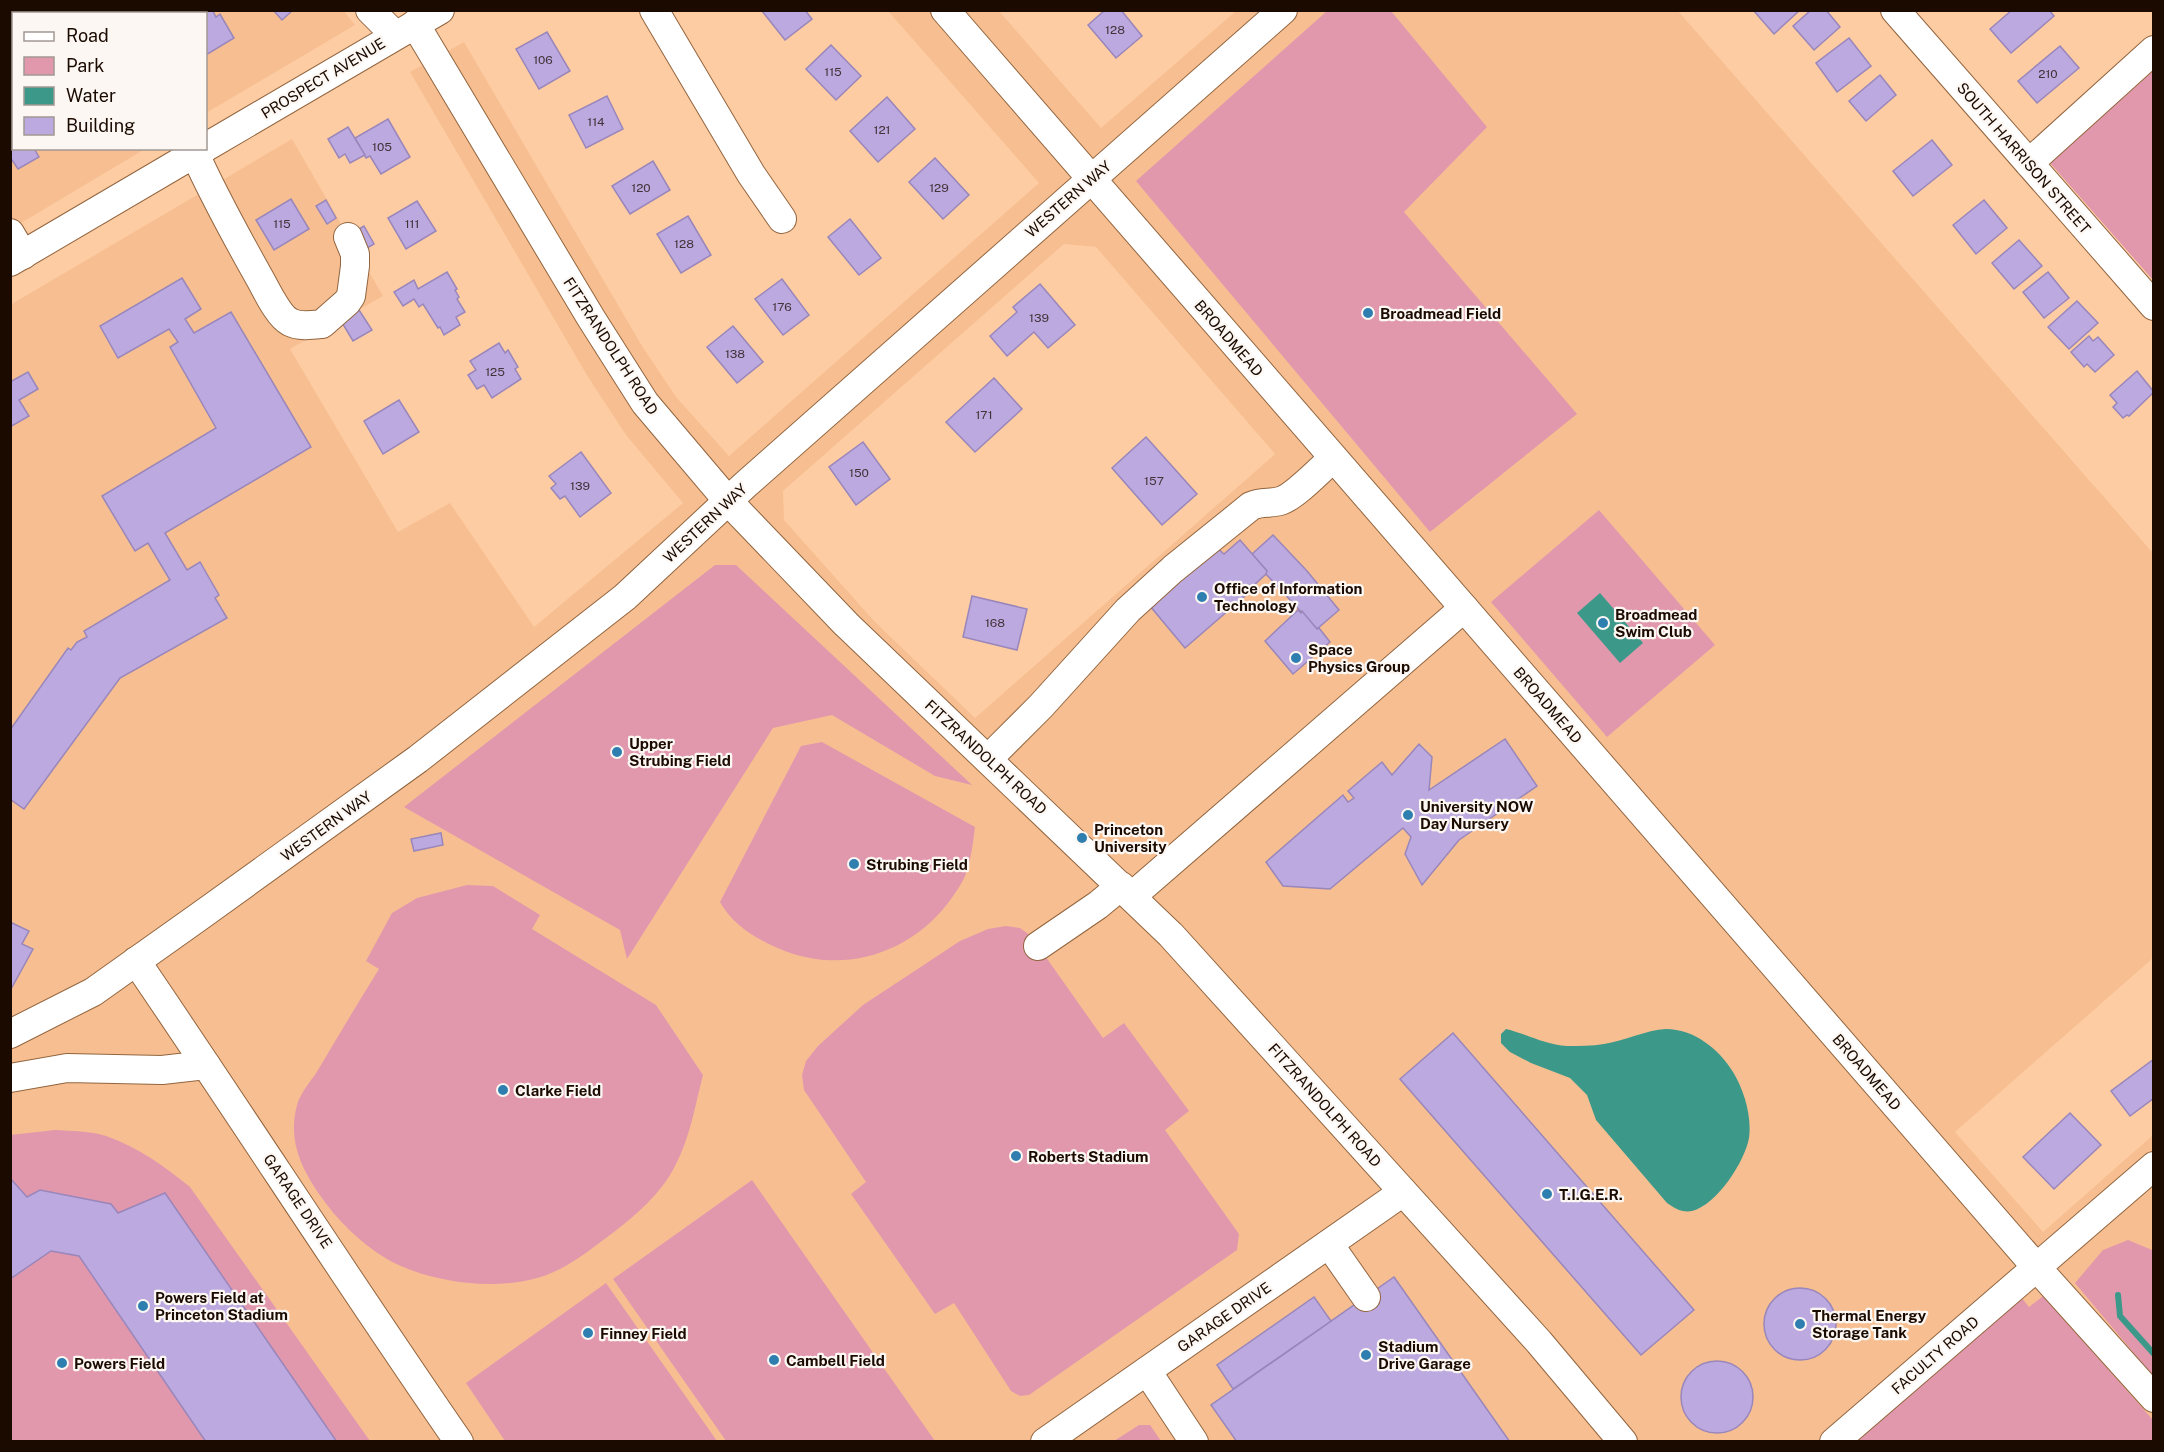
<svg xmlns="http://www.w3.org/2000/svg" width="2164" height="1452" viewBox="0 0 2164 1452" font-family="'Public Sans',sans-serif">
  <rect width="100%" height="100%" fill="#fecca3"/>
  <g fill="#f7bf91" fill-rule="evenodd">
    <polygon points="343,10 355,25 206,113 206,14 14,14 14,148 145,149 11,229 11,11"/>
    <path d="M888 11H999L1101 128 1236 11H1678L2153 553V958L1955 1132 2043 1232 2153 1135V1441H11L10 305 292 139 383 296 290 349 398 532 450 503 534 627 683 503 626 435 588 377 410 72 464 42 642 346 676 397 729 456 1039 183ZM1064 244 1096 247 1275 454 975 718 875 622 784 520 783 491Z"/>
  </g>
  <g fill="#e198ad">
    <polygon points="1327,11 1391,11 1487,127 1404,212 1577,414 1430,532 1136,181"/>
    <polygon points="2153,71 2153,280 2050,163"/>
    <polygon points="1599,510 1715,645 1607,737 1491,602"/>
    <polygon points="715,565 736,565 972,785 935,776 832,715 773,728 627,959 620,930 404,807"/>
    <path d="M822 742 975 827C973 843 971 861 965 876 961 885 954 895 948 903 908 955 841 975 780 949 756 939 733 925 720 902L801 746Z"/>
    <path d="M467 885 493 886 540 915 532 929 656 1005 703 1075C695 1106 690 1138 675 1166 661 1194 635 1216 610 1235 594 1247 576 1261 558 1270 510 1294 433 1285 387 1259 360 1243 337 1220 319 1194 300 1166 288 1140 297 1105 300 1093 312 1080 318 1070 338 1036 358 1003 379 969L366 961 392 913 417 898Z"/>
    <polygon points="1006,926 1020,928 1031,936 1103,1038 1124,1023 1189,1111 1165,1130 1239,1234 1237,1250 1029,1395 1020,1396 1011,1391 954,1303 935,1314 851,1194 866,1182 804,1090 802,1075 806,1061 818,1046 863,1005 960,941 988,929"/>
    <path d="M55 1130C72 1131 90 1131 106 1136 138 1147 164 1166 190 1187L370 1441H11L10 1135Z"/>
    <polygon points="752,1180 935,1441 726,1441 613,1279"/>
    <polygon points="2128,1240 2152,1250 2154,1252 2153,1376 2075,1283 2103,1250"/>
    <polygon points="606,1283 717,1441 505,1441 466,1383"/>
    <polygon points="2043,1296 2153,1420 2153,1441 1847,1442 2021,1297 2029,1307"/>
    <polygon points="1139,1425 1150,1425 1161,1441 1114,1441"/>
  </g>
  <g fill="#3c998a">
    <polygon points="1600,593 1643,643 1620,663 1577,613"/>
    <path d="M1506 1029C1527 1034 1545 1045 1567 1046 1579 1046 1592 1046 1604 1044 1624 1041 1646 1030 1666 1029 1694 1029 1719 1049 1733 1072 1744 1090 1752 1116 1749 1138 1745 1161 1717 1205 1692 1211 1682 1213 1674 1208 1667 1203L1596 1120 1587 1095 1570 1078 1531 1063 1510 1052 1501 1043V1034Z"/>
  </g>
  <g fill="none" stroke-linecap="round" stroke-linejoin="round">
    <polyline stroke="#3c998a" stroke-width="6" points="2118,1295 2120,1316 2154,1354"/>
  </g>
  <g fill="#bca9df" stroke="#9986ba" stroke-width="1.5">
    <polygon points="74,10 133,10 135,14 76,14"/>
    <polygon points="174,10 210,10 213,11 216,17 220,14 234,38 206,55 206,14 176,14"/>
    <polygon points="273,10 293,10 282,20"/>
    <polygon points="805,10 812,19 785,40 762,11"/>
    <polygon points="1105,10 1121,10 1142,36 1116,58 1088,25"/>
    <polygon points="1753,10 1800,10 1774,34"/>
    <polygon points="1811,10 1826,10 1840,27 1814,50 1793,26"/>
    <polygon points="2012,10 2049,10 2054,16 2011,53 1990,29"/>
    <polygon points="547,32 570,71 539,89 516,49"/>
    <polygon points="1849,38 1871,66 1837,92 1816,63"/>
    <polygon points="831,45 861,76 836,100 806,69"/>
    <polygon points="2060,46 2079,68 2037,103 2018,81"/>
    <polygon points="1880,75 1896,95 1866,121 1849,101"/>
    <polygon points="607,96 623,129 586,148 569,115"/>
    <polygon points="887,97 915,129 878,162 850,131"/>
    <polygon points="388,119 410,157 381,174 370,156 366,158 355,138"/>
    <polygon points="14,121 14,148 37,148 35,150 39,157 18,169 10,157 10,123"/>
    <polygon points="348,127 365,155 350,163 345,154 339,158 328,139"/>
    <polygon points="1932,140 1952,165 1913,196 1893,171"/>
    <polygon points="935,158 969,195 943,219 909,182"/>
    <polygon points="653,161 670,190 630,214 612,186"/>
    <polygon points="291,199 309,229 274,250 256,220"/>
    <polygon points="326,200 336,218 327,224 316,206"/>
    <polygon points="1984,200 2007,228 1976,254 1953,225"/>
    <polygon points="417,201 436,231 406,249 388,218"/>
    <polygon points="688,216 711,255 681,273 657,234"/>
    <polygon points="850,219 881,258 859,275 828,237"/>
    <polygon points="364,226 374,244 362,251 352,233"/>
    <polygon points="2019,240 2042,266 2014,289 1992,263"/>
    <polygon points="447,272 457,289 455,290 459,297 457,299 465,312 456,317 460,325 444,335 440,327 438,328 423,304 419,307 414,299 403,306 394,292 414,280 418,289"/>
    <polygon points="2048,272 2069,298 2044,318 2023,292"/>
    <polygon points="182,278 201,309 185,319 194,333 231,312 311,447 165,533 187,570 200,562 219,595 215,598 227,618 120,678 24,809 10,799 10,730 68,648 71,650 77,642 87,637 84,631 170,580 148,543 135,551 102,496 216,428 170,347 178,342 169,329 118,358 100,326"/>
    <polygon points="782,279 809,315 783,335 755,299"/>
    <polygon points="1040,284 1075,325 1048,348 1034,332 1007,356 990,336 1017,312 1013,307"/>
    <polygon points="2077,301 2098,323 2069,349 2048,327"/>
    <polygon points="359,310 372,330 353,341 341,321"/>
    <polygon points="733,326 763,362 737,383 707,347"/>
    <polygon points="2089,336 2093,341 2098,337 2114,355 2095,372 2087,364 2084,367 2071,352"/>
    <polygon points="499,343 505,353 508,350 518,367 515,369 521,379 492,398 484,385 477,389 468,375 476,370 470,361"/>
    <polygon points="2137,371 2154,392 2129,416 2127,415 2123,418 2113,407 2117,403 2110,395"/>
    <polygon points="28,372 38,389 19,400 29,416 10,427 10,382"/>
    <polygon points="994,378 1022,409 975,452 946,422"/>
    <polygon points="399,400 419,432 383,454 364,421"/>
    <polygon points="1146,437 1197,494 1162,525 1112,468"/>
    <polygon points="863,442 890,479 856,505 829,467"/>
    <polygon points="581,452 611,493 580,517 565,496 560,499 551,488 556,484 549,476"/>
    <polygon points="1273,535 1307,571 1339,610 1317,629 1265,573 1267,571 1252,554"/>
    <polygon points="1240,540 1267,571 1266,574 1252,587 1253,589 1185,648 1150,606 1217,548 1224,554"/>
    <polygon points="972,596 1027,609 1017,650 963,637"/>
    <polygon points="1298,610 1301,613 1302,611 1317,629 1319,628 1330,642 1293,674 1265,641"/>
    <polygon points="1505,739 1537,786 1459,840 1422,885 1405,854 1411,837 1403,828 1330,889 1283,886 1266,862 1343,795 1348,802 1354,798 1348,791 1382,762 1392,775 1419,744 1432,757 1429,790"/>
    <polygon points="441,833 443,845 414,851 411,839"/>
    <polygon points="10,922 29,931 22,944 33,949 10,991"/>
    <polygon points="1453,1033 1694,1310 1641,1355 1400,1079"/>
    <polygon points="2154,1059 2154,1098 2130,1116 2111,1091"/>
    <polygon points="2070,1113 2101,1145 2054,1189 2023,1157"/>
    <polygon points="10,1178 27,1197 40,1190 111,1204 118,1213 165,1193 337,1442 206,1442 79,1256 51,1251 10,1279"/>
    <polygon points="1394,1277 1510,1442 1237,1442 1211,1405"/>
    <circle cx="1800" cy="1324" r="36"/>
    <polygon points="1314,1297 1331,1321 1233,1389 1217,1365"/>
    <circle cx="1717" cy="1397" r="36"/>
  </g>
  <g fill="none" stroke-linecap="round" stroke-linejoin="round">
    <defs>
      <g id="minor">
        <polyline points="370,10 395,35"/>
        <polyline points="654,10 751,174 782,219"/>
        <polyline points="945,10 2037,1268 2154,1398"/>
        <polyline points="1895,10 2154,306"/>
        <polyline points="415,24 591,318 645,403 728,501 846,624 1171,935 1539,1342 1623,1442"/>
        <polyline points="206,147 440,10"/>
        <path d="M195 154C214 196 236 236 259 277 266 289 278 316 290 322 299 327 313 325 322 324L347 302 351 296 355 266V254L348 237"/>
        <polyline points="2029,163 2154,50"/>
        <polyline points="10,233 23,255"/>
        <polyline points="10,262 204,148"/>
        <path d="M988 759 1041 706 1128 610 1173 569 1251 506C1261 501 1270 504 1280 501 1293 498 1322 468 1333 458"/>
        <polyline points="1132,896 1464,608"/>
        <polyline points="1038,946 1098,905 1121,886"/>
        <path d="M136 961C245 1121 349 1283 459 1442"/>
        <polyline points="10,1034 93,992 200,916 418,759 625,597 745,485 1283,10"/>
        <polyline points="10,1078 67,1068 162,1070 206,1065"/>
        <polyline points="1329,1244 1366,1297"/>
        <polyline points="1147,1371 1194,1442"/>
        <polyline points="1045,1442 1403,1192"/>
        <polyline points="1834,1442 2154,1166"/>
      </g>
    </defs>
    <use href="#minor" stroke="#92653f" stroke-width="30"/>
    <use href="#minor" stroke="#fff" stroke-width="28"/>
  </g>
  <g fill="#2f7eb0" stroke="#fcf7f3" stroke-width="2">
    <circle cx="1368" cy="313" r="6"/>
    <circle cx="1202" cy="597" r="6"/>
    <circle cx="1603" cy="623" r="6"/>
    <circle cx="1296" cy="658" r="6"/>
    <circle cx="617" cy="752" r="6"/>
    <circle cx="1408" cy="815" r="6"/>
    <circle cx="1082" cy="838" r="6"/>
    <circle cx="854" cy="864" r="6"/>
    <circle cx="503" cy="1090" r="6"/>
    <circle cx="1016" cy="1156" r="6"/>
    <circle cx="1547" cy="1194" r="6"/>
    <circle cx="143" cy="1306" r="6"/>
    <circle cx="1800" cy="1324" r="6"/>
    <circle cx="588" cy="1333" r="6"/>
    <circle cx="1366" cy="1355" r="6"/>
    <circle cx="774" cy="1360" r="6"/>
    <circle cx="62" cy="1363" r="6"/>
  </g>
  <g text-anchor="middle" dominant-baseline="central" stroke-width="4.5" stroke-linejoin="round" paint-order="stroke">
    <g font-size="12" fill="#423238">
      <text x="1115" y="30">128</text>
      <text x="543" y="60">106</text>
      <text x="833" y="72">115</text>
      <text x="2048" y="74">210</text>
      <text x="596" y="122">114</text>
      <text x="882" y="130">121</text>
      <text x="382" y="147">105</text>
      <text x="641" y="188">120</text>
      <text x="939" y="188">129</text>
      <text x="282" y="224">115</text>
      <text x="412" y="224">111</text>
      <text x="684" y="244">128</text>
      <text x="782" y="307">176</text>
      <text x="1039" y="318">139</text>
      <text x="735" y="354">138</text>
      <text x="495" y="372">125</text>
      <text x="984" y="415">171</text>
      <text x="859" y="473">150</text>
      <text x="1154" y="481">157</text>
      <text x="580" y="486">139</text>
      <text x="995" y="623">168</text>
    </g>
    <g font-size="15" fill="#1a0a00" stroke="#fcf7f3">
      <text transform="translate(323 78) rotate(-31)">PROSPECT AVENUE</text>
      <text transform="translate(2024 158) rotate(49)">SOUTH HARRISON STREET</text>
      <text transform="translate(1068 199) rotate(-41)">WESTERN WAY</text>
      <text transform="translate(1229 338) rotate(49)">BROADMEAD</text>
      <text transform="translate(611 346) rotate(57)">FITZRANDOLPH ROAD</text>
      <text transform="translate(705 523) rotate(-43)">WESTERN WAY</text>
      <text transform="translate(1548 705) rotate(49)">BROADMEAD</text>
      <text transform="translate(986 757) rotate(43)">FITZRANDOLPH ROAD</text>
      <text transform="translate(326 826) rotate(-36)">WESTERN WAY</text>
      <text transform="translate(1867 1072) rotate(49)">BROADMEAD</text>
      <text transform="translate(1325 1105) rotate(48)">FITZRANDOLPH ROAD</text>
      <text transform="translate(298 1201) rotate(56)">GARAGE DRIVE</text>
      <text transform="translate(1224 1317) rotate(-35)">GARAGE DRIVE</text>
      <text transform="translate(1935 1355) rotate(-41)">FACULTY ROAD</text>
    </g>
    <g font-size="15" font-weight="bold" fill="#1a0a00" stroke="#fcf7f3" text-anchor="start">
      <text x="1380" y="313">Broadmead Field</text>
      <text x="1214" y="588">Office of Information<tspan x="1214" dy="17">Technology</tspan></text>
      <text x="1615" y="614">Broadmead<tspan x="1615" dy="17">Swim Club</tspan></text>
      <text x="1308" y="649">Space<tspan x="1308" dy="17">Physics Group</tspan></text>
      <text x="629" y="743">Upper<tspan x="629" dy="17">Strubing Field</tspan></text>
      <text x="1420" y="806">University NOW<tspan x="1420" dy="17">Day Nursery</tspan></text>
      <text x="1094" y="829">Princeton<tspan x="1094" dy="17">University</tspan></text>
      <text x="866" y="864">Strubing Field</text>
      <text x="515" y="1090">Clarke Field</text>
      <text x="1028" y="1156">Roberts Stadium</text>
      <text x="1559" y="1194">T.I.G.E.R.</text>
      <text x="155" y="1297">Powers Field at<tspan x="155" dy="17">Princeton Stadium</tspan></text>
      <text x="1812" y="1315">Thermal Energy<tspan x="1812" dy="17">Storage Tank</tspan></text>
      <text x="600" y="1333">Finney Field</text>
      <text x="1378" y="1346">Stadium<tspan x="1378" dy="17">Drive Garage</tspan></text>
      <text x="786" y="1360">Cambell Field</text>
      <text x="74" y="1363">Powers Field</text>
    </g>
  </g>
  <rect width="2164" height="1452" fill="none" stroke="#1a0a00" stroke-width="24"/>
  <rect x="12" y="12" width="195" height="138" fill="#fcf7f3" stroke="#a29892" stroke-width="1.5"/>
  <rect x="24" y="32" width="30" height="9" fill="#ffffff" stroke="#a29892" stroke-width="1.5"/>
  <text x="66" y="42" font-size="18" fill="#1a0a00">Road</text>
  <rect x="24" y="57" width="30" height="18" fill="#e198ad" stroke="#a29892" stroke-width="1.5"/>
  <text x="66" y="72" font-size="18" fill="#1a0a00">Park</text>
  <rect x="24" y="87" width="30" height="18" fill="#3c998a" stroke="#a29892" stroke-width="1.5"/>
  <text x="66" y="102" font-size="18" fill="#1a0a00">Water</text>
  <rect x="24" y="117" width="30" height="18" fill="#bca9df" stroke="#a29892" stroke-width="1.5"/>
  <text x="66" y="132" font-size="18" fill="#1a0a00">Building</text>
</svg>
